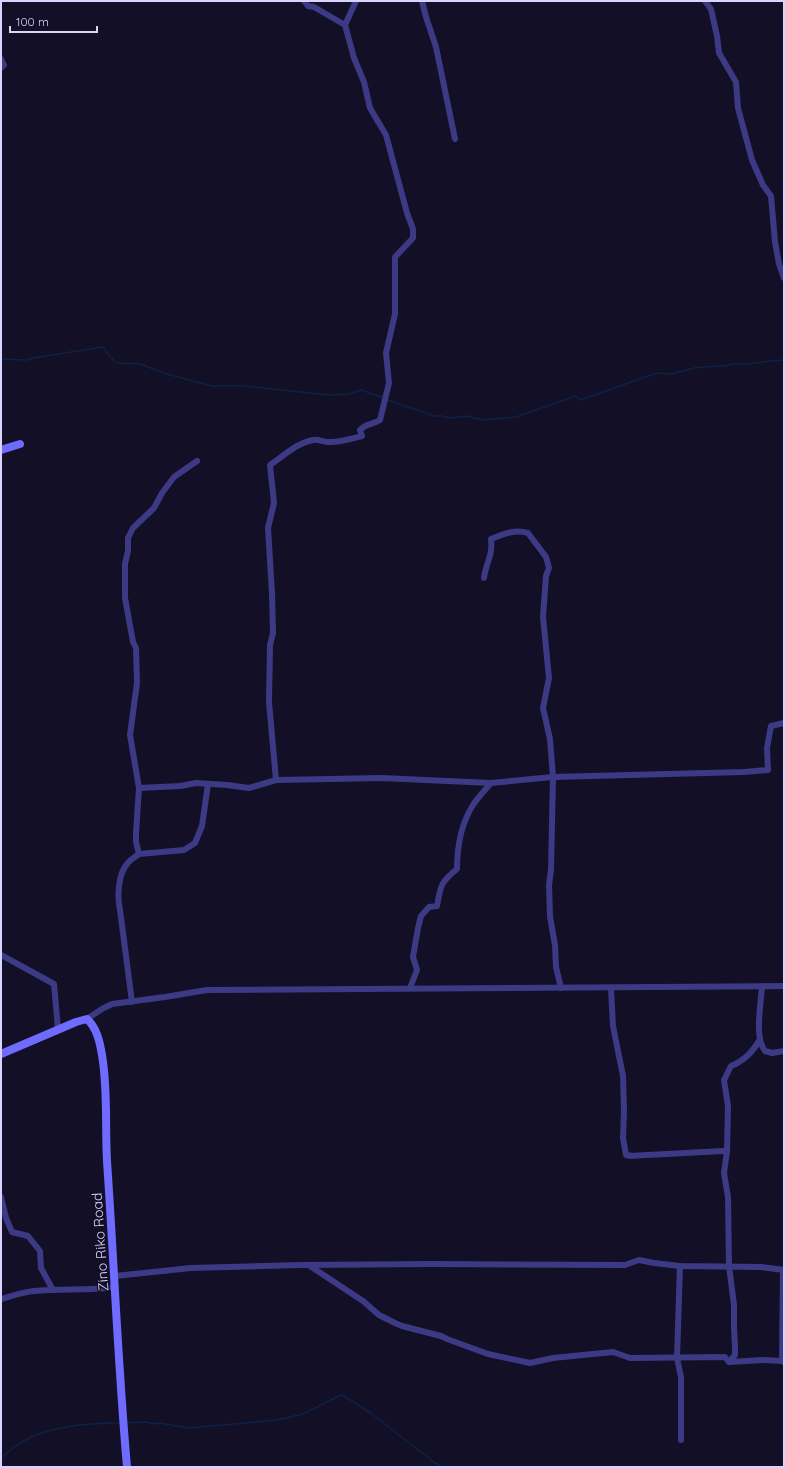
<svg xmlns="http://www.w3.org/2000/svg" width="785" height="1468" viewBox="0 0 785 1468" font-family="Quicksand,sans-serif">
  <rect width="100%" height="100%" fill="#130f26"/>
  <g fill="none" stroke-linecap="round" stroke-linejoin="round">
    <g stroke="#0c2248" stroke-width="1.5">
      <polyline points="1,359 27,360 33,358 103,347 114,361 117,363 140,364 167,374 212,386 245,386 329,395 349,394 361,390 384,398"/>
      <polyline points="387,400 435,416 442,416 451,418 466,416 483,420 516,417 576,396 580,400 657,373 671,374 694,368 717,366 724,366 733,364 748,364 771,361 784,360"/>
      <polyline points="126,1423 147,1422 154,1424 160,1423 189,1428 277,1420 303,1414 341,1395 349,1399 372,1414 435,1463 443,1467"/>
      <path d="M1 1458C5 1456 7 1453 10 1450 15 1446 23 1441 29 1438 55 1426 92 1423 120 1423"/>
    </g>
    <g stroke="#3d3a85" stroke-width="6">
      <polyline points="304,1 308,6 314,7 345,25"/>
      <polyline points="422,1 426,17 436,47 455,139"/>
      <polyline points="705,1 711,9 717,36 719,53 736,82 738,108 752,160 763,185 771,196 775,242 779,264 784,278"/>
      <polyline points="1,59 4,65 1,68"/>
      <path d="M484 578C486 562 493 556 491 539 504 534 514 529 528 533L546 557 549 568 546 576 543 617 549 678 543 708 550 739 553 777 551 870 549 885 550 917 555 945 556 967 561 988"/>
      <path d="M276 780 269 702 270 645 273 633 272 593 268 528 274 503 270 465C284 456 296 443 313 440 318 439 323 442 328 442 339 443 351 439 362 436L360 430C366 423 372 425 380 420L389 383 386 353 395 314V257L413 238V229L407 213 386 135 370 108 364 82 354 58 345 25 356 1"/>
      <polyline points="139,788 180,786 196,783 227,785 249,788 276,780 382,778 491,783 553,777 744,772 768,770 767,748 771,726 784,723"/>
      <polyline points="139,854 184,850 195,843 202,826 208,784"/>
      <polyline points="1,955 54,984 58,1029"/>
      <path d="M762 986C761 1004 754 1037 765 1051L772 1053 784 1051"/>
      <path d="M410 988 417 970 413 957 418 928 421 916 429 907 437 906C441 885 440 883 457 869 457 847 461 824 473 805 478 797 485 790 491 783"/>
      <path d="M611 988 613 1026 623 1076 624 1111 623 1138 626 1155C633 1157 638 1155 645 1155 672 1154 699 1152 727 1151"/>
      <path d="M132 1002 120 910C117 896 118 875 127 864 130 860 135 857 139 854L136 842V833L139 788 130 735 137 683 136 648 133 642 125 598V564L128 551V538L133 528 154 508 162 493 174 477 197 461"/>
      <polyline points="87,1019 102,1009 112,1004 165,997 207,990 784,986"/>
      <polyline points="1,1197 6,1218 12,1232 28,1236 40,1251 41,1268 53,1290"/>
      <polyline points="310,1266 363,1301 379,1315 395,1323 402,1326 441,1336 447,1339 488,1354 530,1363 553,1358 613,1352 630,1358 725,1357 729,1362 763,1360 784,1361"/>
      <polyline points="680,1266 677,1358 681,1377 681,1440"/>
      <polyline points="783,1270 782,1361 784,1362"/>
      <polyline points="115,1276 191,1268 300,1265 433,1264 625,1265 639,1260 654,1263 680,1266 761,1267 784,1270"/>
      <path d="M1 1299C12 1296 23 1292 34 1291 61 1288 88 1291 115 1287"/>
      <path d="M729 1362 735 1355V1347L734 1327V1305L729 1266 728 1197 724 1173 727 1151 728 1106 724 1080 731 1066C744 1061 753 1052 760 1039"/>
    </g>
    <g stroke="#6f6bff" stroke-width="8">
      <polyline points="1,450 20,444"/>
      <path d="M1 1054 76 1022 87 1019C97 1028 100 1043 102 1055 108 1090 105 1125 107 1161 114 1263 118 1365 127 1467"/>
    </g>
  </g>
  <g text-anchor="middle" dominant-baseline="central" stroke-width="3" stroke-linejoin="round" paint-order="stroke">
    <g font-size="14" fill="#d9d4ff" stroke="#130f26">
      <text transform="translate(100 1242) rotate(-94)">Zino Riko Road</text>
    </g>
  </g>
  <rect width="785" height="1468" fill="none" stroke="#d9d4ff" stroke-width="4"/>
  <path d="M10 26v6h87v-6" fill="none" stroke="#d9d4ff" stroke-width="2"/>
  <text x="16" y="26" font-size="12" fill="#d9d4ff" stroke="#130f26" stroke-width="3" paint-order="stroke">100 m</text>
</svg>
